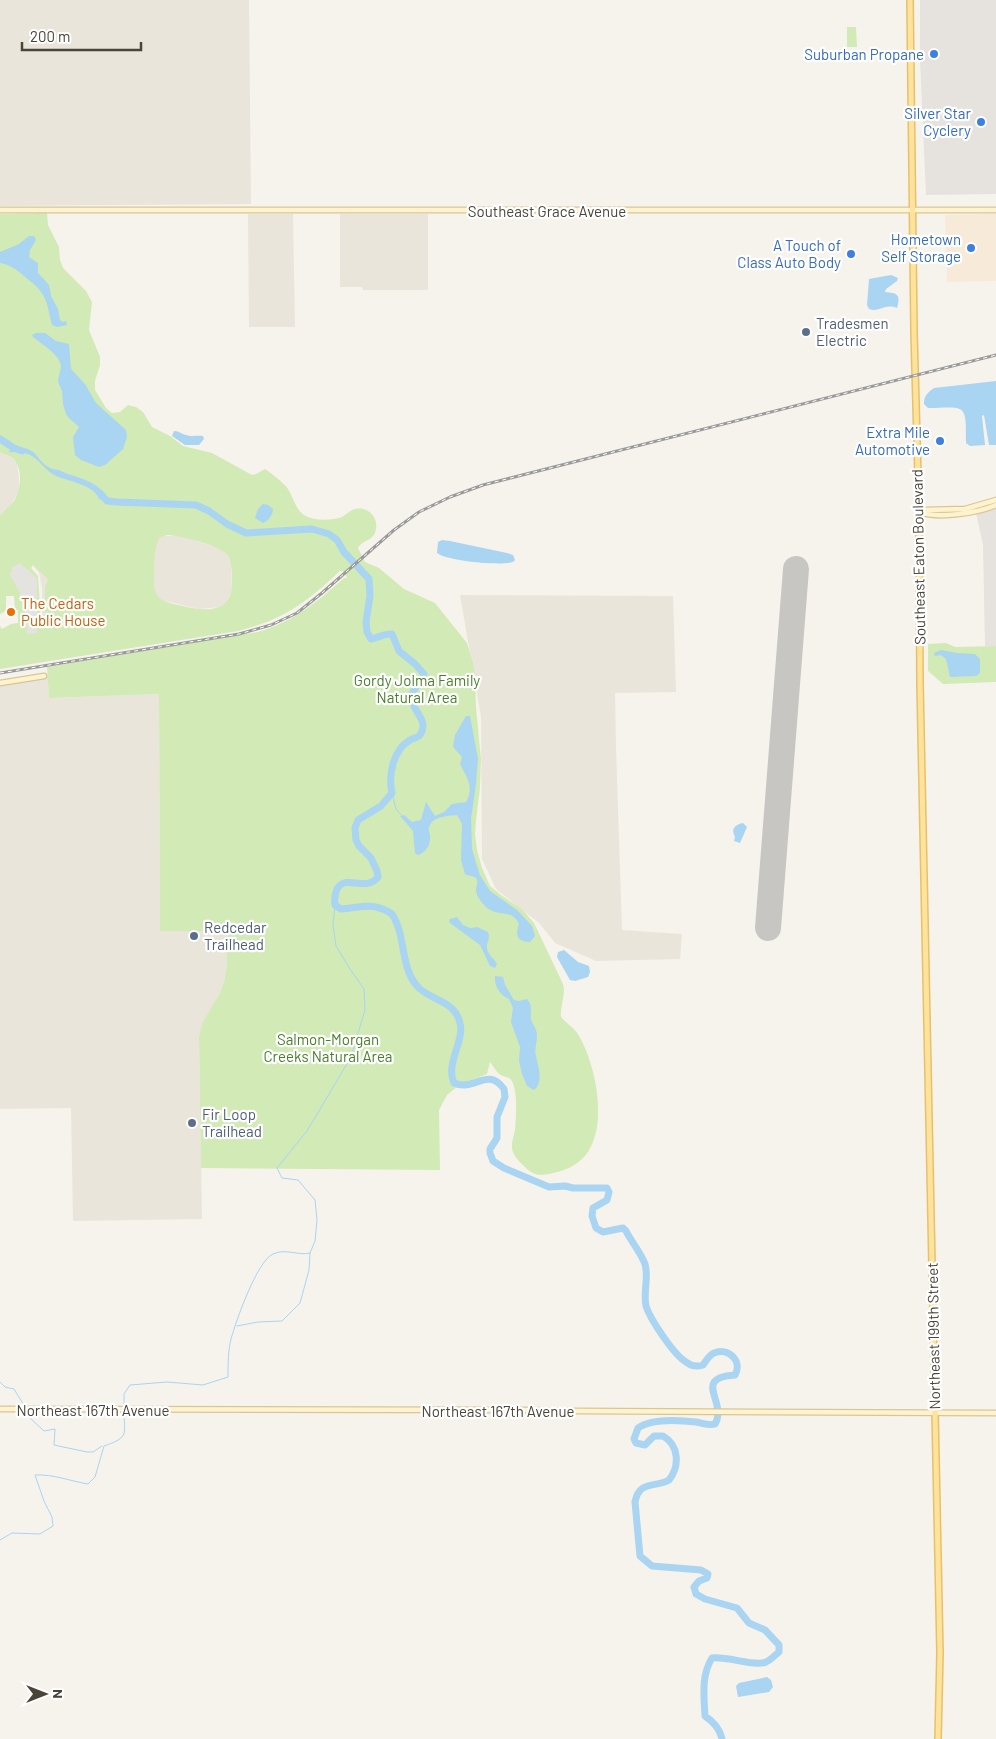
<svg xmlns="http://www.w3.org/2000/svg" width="996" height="1739" viewBox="0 0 996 1739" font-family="Barlow,sans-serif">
  <rect width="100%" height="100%" fill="#f6f3ec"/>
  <g fill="#eae5da">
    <polygon points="0,0 249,0 251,204 0,206"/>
    <polygon points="248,214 293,214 295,327 249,327"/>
    <polygon points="340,214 428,214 428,290 363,290 362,287 340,287"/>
    <polygon points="0,452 11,457 17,463 19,477 19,491 12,503 0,515"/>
    <polygon points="160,536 183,536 220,549 228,556 231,565 232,590 227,602 220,607 199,609 161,600 42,621 42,588 39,573 27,558 158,539"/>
    <polygon points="460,595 673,596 676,692 615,693 616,748 622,930 682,934 680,959 596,961 555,943 539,923 496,889 482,859 481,717"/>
    <polygon points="48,677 49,698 159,694 160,930 226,930 227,965 224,982 199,1037 202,1219 73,1221 71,1108 0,1109 0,685"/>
  </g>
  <polygon fill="#f7ead8" points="996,214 996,281 947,282 945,215"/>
  <g fill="#e6e2dd">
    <polygon points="920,0 996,0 996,194 926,195 920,60"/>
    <polygon points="996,507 996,646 985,646 983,545 976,513"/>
  </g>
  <g fill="#d2eab5" fill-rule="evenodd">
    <polygon points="847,27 856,27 857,47 847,47"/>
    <path d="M47 213 48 225 59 247 60 260 63 268 86 291 92 302 89 330 100 357V365L95 381V390L106 408 112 413 120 412 128 405 136 407 143 412 152 427 170 436 183 446 212 453 252 475 256 474 265 469C271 473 284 483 288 489 293 497 296 510 304 515 314 521 331 521 342 517 346 515 350 510 355 509 370 506 380 520 375 533 372 541 362 540 358 548L365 562 379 568 404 589 435 603 467 643 473 663 475 675 476 707 481 759 480 787 476 821 475 834 477 850 482 868 490 886 501 895 522 909 534 923 563 984C566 996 560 1005 561 1017 567 1024 575 1028 579 1036 596 1065 609 1127 585 1156 577 1165 565 1171 553 1173 542 1176 533 1176 525 1167 520 1163 513 1155 512 1149 511 1143 514 1136 515 1130 516 1117 518 1093 512 1081 510 1077 507 1078 503 1076 497 1074 494 1067 490 1062L487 1074 459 1085 447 1095 439 1110 440 1170 201 1168 199 1037 203 1022 218 996 224 982 227 965 226 931H160L159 694 49 698 47 667 258 632C293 622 317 602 344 578H347L344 572 340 571C320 589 301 607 276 618 264 624 251 627 238 631L0 669V626L2 629 11 624 18 623V610H15L14 596H6V611L0 614V515C4 510 10 506 14 501 21 489 24 466 11 457 8 455 3 454 0 452V214ZM168 535C182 536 220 545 228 556 232 563 232 575 232 583 232 618 198 610 174 604 162 601 155 598 154 585 154 573 153 547 160 537ZM33 565 48 579 45 587V620H41L38 576 31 568Z"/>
    <polygon points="946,643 955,647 996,646 996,682 943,684 928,671 928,644"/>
  </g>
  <polygon fill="#e5e3e0" points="20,563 37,578 37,633 27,634 25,602 28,600 28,596 20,599 20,593 9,573 13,571 11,568"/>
  <g fill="#a9d4f2">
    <path d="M29 236H34L36 240 30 250 29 257 38 263V273L49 285 51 296 58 309 60 320 63 322 66 321 67 325 57 327 52 325C47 305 48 295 30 281 20 273 13 265 0 263V252L19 244Z"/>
    <path d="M891 275 898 278 897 281 886 289 885 292C897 293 901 294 897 308 884 303 880 313 869 309L867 305 869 279Z"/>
    <path d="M36 333H45L56 341 69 344 71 369 85 384 96 403 126 430 127 437 123 449 105 465 99 467 81 460 75 455 73 437 79 427 69 418 66 414 63 404 62 391 58 382C58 376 61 371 61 366 60 354 41 344 33 337L32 335Z"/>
    <path d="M996 381V445H989L984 415 982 416 985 445 970 446 966 443C966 403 967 407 928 408L924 404C924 396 927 393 934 388Z"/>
    <path d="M174 431C180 431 181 434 186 435 192 437 197 435 203 436L204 439 199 445H185L172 436Z"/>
    <path d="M19 447C40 450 35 460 50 468 53 470 58 469 61 471 78 479 101 480 107 501L99 499C95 485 68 481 56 476 45 471 39 458 28 454 22 452 15 452 9 452L11 449Z"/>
    <path d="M263 504 268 505 273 509C273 515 268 521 263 523L255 518 258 509Z"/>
    <path d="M442 540 450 541 507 553 513 555 515 560 513 562C501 566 447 561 437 553L438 542Z"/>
    <polygon points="941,650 957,653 975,654 980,659 980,673 976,676 950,677 946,659 941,655 935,656 934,653"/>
    <path d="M466 716H470L478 759 476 784 471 819 472 849 476 863 480 875 490 891 517 910 532 926 535 936 530 942C517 941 515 936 519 924 512 908 498 918 486 907 482 903 476 896 476 890 476 886 479 882 476 878 474 876 468 876 465 874L461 860 462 824 457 815C449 816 431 816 429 828 428 833 430 831 430 836 431 844 426 853 418 855L415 853 413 831 400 816 404 815 412 822 421 820 426 802 435 816 444 812 452 804 466 802C475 786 466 777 460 764L462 757 453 747 455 735Z"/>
    <path d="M743 823 747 827 740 843 734 841 735 837C731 829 734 825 743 823Z"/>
    <path d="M457 917 463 925 470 928 477 927 488 932C490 938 488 940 487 945 486 954 493 957 497 964L495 968 490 966 480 945 450 923 449 921 450 919Z"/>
    <polygon points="564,950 578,962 589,966 590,972 588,977 575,981 570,980 557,957 558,952"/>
    <path d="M495 976 503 977 505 985 514 1000 519 1001 527 999C535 1008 528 1013 532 1022 534 1027 537 1029 537 1036 537 1043 534 1050 536 1056 538 1066 544 1082 534 1090L527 1086 522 1074 519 1061 520 1047 511 1022 513 1008 509 999C500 995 494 986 495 976Z"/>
    <polygon points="767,1677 771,1680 773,1687 769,1692 738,1697 736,1686 739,1683"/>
  </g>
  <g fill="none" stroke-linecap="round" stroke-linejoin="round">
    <g stroke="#a9d4f2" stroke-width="1">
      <polyline points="392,793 396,809 401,815"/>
      <polyline points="237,1326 258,1322 282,1321 300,1303 309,1270 310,1253"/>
      <polyline points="0,1382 5,1387 14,1389 25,1407"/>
      <path d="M124 1406V1394L130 1385 167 1382 203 1385 228 1377C228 1364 228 1351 231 1339 236 1321 257 1261 273 1254 286 1248 298 1256 310 1253L315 1241 317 1220 315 1200 298 1180 282 1178 277 1168 307 1131 351 1057 365 1010 364 989 350 969 336 946 333 925 335 905"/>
      <polyline points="26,1411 30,1418 44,1431 55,1429 54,1445 87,1452 93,1452 102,1446"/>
      <path d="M0 1540 12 1533 40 1534 53 1526 52 1517 44 1501 35 1475C53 1474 70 1481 88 1484L95 1477 104 1446C130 1437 124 1435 124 1410"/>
    </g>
    <g stroke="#a9d4f2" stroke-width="7">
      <polyline points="0,439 14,448 22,451"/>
      <path d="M100 493 107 501 117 502 196 505 209 511 227 524 246 533 312 529 329 534 337 540 344 552 369 579 370 596 366 622 367 632 371 639C378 638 385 633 392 634L399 651 415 664 424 674 411 695C411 710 427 718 422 731 420 738 415 737 410 740 393 750 388 775 392 793L381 806 358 820 355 828 356 840 359 846 371 858 377 871 378 877C365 893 346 873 337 889 335 894 334 899 335 905L341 909C360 908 373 901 392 914 406 935 400 967 417 986 430 1001 455 1000 460 1023 465 1040 445 1064 454 1083 475 1092 487 1066 504 1089L505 1097 497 1117V1138L490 1149V1153L493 1161 504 1168 549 1187 565 1186 573 1188H607L609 1192 607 1200 593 1208 592 1216 596 1228 603 1232 623 1228 626 1231C631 1241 641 1253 645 1264 649 1278 643 1292 646 1306 650 1319 674 1355 686 1362 691 1366 697 1367 703 1365 707 1360 709 1355 714 1353 728 1347 743 1361 735 1375 691 1378 728 1402 715 1424 708 1426 703 1423 696 1422 679 1420 652 1418 638 1428L634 1439 636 1443 645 1445 654 1436H663C679 1445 680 1466 669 1480 655 1488 639 1480 635 1502L640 1556 652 1566 701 1570 708 1574 707 1578 699 1581 694 1587 696 1594 705 1599 737 1608 749 1623 765 1630 779 1645V1652C775 1655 771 1660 766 1662 756 1667 727 1656 712 1658 701 1676 704 1695 705 1716 714 1722 720 1729 722 1739"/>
    </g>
    <polyline stroke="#c8c6c3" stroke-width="26" points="768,928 796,569"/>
    <defs>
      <g id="secondary">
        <polyline points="0,210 996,210"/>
        <polyline points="919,512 925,510 965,509 996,500"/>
        <path d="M919 512C939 519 977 513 996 505"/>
        <polyline points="0,683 44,676"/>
        <polyline points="0,1409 520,1410 575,1411 996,1413"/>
      </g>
      <polyline id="primary" points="910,0 914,332 919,512 920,683 940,1653 938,1739"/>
    </defs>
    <use href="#secondary" stroke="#d6c79b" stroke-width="7"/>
    <use href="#primary" stroke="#e6c16a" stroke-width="8"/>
    <use href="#secondary" stroke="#fff3cd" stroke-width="4.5"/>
    <use href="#primary" stroke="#ffe39c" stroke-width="5"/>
    <defs>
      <polyline id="rail" points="0,673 239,634 271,625 297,613 322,593 394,530 419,512 450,497 483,485 996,355"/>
    </defs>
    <use href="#rail" stroke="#9a9a9a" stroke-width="3"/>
    <use href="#rail" stroke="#fff" stroke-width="1" stroke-dasharray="4" stroke-linecap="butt"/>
  </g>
  <g fill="#3f7fe0" stroke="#fff" stroke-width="2">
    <circle cx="934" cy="54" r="5"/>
    <circle cx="981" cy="122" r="5"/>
    <circle cx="971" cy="248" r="5"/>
    <circle cx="851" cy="254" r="5"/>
    <circle cx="940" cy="441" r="5"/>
  </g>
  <g fill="#5c6f8a" stroke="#fff" stroke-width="2">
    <circle cx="806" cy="332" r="5"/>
    <circle cx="194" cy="936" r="5"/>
    <circle cx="192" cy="1123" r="5"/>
  </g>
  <circle fill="#e8710a" stroke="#fff" stroke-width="2" cx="11" cy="612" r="5"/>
  <g text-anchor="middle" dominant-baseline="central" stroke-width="4.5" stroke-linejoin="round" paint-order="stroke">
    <g font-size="15" fill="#366cbe" stroke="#fff" text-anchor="end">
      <text x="924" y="54">Suburban Propane</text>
      <text x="971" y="113">Silver Star<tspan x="971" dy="17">Cyclery</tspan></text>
      <text x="961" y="239">Hometown<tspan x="961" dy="17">Self Storage</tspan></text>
      <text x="841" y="245">A Touch of<tspan x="841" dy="17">Class Auto Body</tspan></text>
      <text x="930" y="432">Extra Mile<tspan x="930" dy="17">Automotive</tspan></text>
    </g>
    <g font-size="15" fill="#4b4439" stroke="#fff">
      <text x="547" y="211">Southeast Grace Avenue</text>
      <text transform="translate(918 557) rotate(-91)">Southeast Eaton Boulevard</text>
      <text transform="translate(933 1336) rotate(-91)">Northeast 199th Street</text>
      <text x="93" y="1410">Northeast 167th Avenue</text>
      <text x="498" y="1411">Northeast 167th Avenue</text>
    </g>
    <g font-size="15" fill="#4e5e75" stroke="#fff" text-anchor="start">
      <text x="816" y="323">Tradesmen<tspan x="816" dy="17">Electric</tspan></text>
      <text x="204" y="927">Redcedar<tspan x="204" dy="17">Trailhead</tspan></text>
      <text x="202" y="1114">Fir Loop<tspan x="202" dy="17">Trailhead</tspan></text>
    </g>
    <g font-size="15" fill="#c56008" stroke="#fff" text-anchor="start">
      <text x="21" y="603">The Cedars<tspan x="21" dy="17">Public House</tspan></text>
    </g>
    <g font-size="15" fill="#4a7f2a" stroke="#fff">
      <text x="417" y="680">Gordy Jolma Family<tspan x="417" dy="17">Natural Area</tspan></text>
      <text x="328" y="1039">Salmon-Morgan<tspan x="328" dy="17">Creeks Natural Area</tspan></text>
    </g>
  </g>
  <g transform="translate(45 1694) rotate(90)" stroke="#ffffff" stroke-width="4" paint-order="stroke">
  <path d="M0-4L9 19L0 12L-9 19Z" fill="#4b4439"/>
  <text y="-8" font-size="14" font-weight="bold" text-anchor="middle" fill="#4b4439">N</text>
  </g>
  <path d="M22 42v8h119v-8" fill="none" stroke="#4b4439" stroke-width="2.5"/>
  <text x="30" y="42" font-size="15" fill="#4b4439" stroke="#ffffff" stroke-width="4" paint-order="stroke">200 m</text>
</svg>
